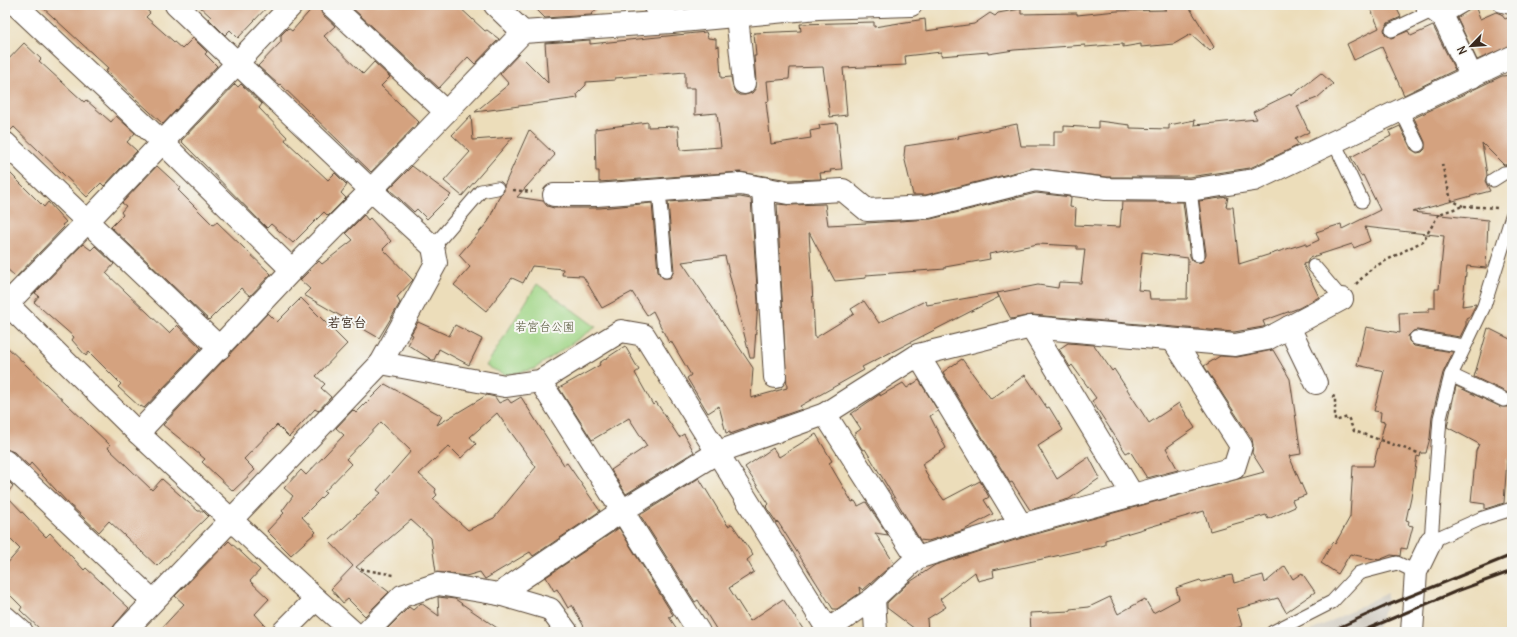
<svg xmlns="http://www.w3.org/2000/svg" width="1517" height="637" viewBox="0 0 1517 637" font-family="Delius,'Klee One',sans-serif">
  <rect width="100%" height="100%" fill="#f6f6f2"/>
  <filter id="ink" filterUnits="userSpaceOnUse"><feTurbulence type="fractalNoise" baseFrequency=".025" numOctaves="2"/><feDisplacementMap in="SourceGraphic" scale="8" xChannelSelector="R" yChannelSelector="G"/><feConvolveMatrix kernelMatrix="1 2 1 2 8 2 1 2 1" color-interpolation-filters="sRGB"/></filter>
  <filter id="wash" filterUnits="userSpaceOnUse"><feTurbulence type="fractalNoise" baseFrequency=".012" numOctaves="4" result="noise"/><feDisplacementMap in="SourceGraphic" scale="16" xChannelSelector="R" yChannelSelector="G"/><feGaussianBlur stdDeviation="0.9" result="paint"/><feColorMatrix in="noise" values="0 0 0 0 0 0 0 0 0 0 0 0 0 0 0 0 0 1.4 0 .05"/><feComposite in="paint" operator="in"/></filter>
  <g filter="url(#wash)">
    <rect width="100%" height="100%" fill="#ecddba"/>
    <polygon fill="#c9c3b8" points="1387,593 1386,606 1375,632 1309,632"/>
    <polygon fill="#a1d687" stroke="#6e8052" points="537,284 596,327 534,369 506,375 486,366"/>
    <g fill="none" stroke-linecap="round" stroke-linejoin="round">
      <polyline stroke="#639fd3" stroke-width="7" points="1508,632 1512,629"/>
    </g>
    <g id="blocks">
      <g fill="#d4a27f" fill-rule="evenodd">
        <polygon points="40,5 141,5 150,13 146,17 182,49 193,38 207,52 205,54 217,66 163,124 106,71 108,68"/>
        <polygon points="198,5 269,5 238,38 230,30 225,35 209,19 211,17"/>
        <polygon points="315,5 319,5 322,14 335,26 324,36 363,74 374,62 390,77 381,86 419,122 371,172 280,84 279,85 258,66 281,42 281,35 288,28 292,31"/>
        <polygon points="349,5 457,5 485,31 487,30 499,39 475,64 468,57 439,88"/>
        <polygon points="532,5 600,5 591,15 545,18"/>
        <polygon points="1160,5 1188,5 1214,47 1210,51 1191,34 1174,44 1141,47 1141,44 1123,47 1123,44 1085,47 1085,45 1014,50 988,54 988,52 941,56 941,52 905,56 906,65 843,68 847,115 830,117 823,67 790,68 789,79 767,81 769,101 766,102 771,144 811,138 810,131 820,129 819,125 837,123 842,169 830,170 831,172 820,173 821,179 789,180 740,172 599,182 599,171 596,171 595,129 648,122 648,127 678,126 680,150 721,147 717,113 695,115 695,88 685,88 685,72 615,78 615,80 586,82 586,85 577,94 578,98 475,112 509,84 500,74 519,54 548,83 545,43 590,40 590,44 706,32 708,38 716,39 716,47 719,46 721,78 731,77 734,91 739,95 745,95 752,93 756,88 756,82 754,56 756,56 754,33 801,31 800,24 874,22 874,27 925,19 926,31 974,24 990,13 995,16 998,13 1021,9 1021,14 1077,13 1077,15 1117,11 1166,10"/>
        <polygon points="1369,5 1395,5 1401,17 1388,23 1384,29 1385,34 1391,38 1408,31 1411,36 1433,26 1455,70 1404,95 1382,47 1354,60 1347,44 1379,28"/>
        <polygon points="1475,6 1480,19 1496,12 1501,14 1505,19 1512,16 1512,45 1477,60 1457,18"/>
        <polygon points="24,43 41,59 39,61 84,102 86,100 111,122 116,116 135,133 127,142 137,151 104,186 101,183 87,197 14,127 9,132 5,131 5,63"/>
        <polygon points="1321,73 1333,84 1317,98 1297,106 1309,132 1295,139 1299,145 1250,168 1189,177 1107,177 1032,168 926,195 913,195 904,156 905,146 959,138 958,136 1017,124 1021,146 1054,146 1054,131 1064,131 1064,126 1098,128 1098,121 1130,125 1130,128 1169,129 1169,125 1195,120 1194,125 1257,119 1253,112 1290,94 1291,96"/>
        <path d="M1512 75V164L1504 165 1482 143 1487 175 1485 181 1490 191 1412 212 1488 220 1486 268 1467 266 1462 306 1476 304 1470 316 1466 318V325L1460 337 1417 330 1413 331 1408 336 1409 341 1414 346 1453 352 1443 373 1432 416 1430 438 1426 453H1421L1420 457 1417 456 1411 497 1406 520 1409 521 1408 525 1413 526 1407 549 1401 548 1400 556 1391 555 1379 560 1350 554 1338 574 1321 563 1333 542 1335 544 1350 517 1353 466H1373L1385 422 1380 421 1381 412 1374 411 1384 371 1357 365 1366 327 1400 333 1399 313 1429 312V308H1435V289H1439L1444 236 1365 227 1370 241 1354 248 1352 244 1309 258 1307 263 1303 264 1319 297 1299 308 1263 321 1265 326 1263 327 1234 332 1032 315 1011 319 997 293 1038 285 1058 288 1059 282 1081 283 1085 249H1077V246L1038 244 989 254 990 259 945 267V269L866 275V278L835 281 809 232 815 338 854 314 851 309 864 301 879 323 925 301 927 305 997 293 999 297 862 367 864 370 800 406 802 409 730 434V432L726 433 719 406 708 413 687 378 691 375 671 341 669 343 653 311 647 315 632 292 602 308 583 276 562 275 563 269 532 266 523 283 512 278 486 311 454 285 470 267 459 255 488 222 500 195 504 191V186L529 130 555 155 517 197 543 201 547 206 554 208H600L652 203 658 272 663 278H670L674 271 668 202 740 197 751 199 758 302 754 358H750L725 256 682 262 753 368 751 398 787 388 777 204 789 205 825 204 828 225 867 223 931 219 1036 193 1071 197 1070 207 1076 208 1075 225 1120 227 1122 202H1183L1190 256 1192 260 1199 263 1203 261 1206 254 1199 201 1228 197 1226 207H1233L1239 264 1306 243V246L1319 240 1316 232 1341 224 1342 229 1380 210 1363 175 1361 176 1351 157 1391 136 1389 131 1400 126 1411 149 1417 153 1422 152 1425 149V142L1414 118 1502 76ZM1142 252 1188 258 1187 299H1150L1149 291 1138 290Z"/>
        <polygon points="235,84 238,87 241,84 262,104 259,108 287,137 285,140 328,180 335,173 347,185 341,193 346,198 328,216 324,212 293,243 271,224 267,228 181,141"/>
        <polygon points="471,115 473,140 513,137 462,196 444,181 470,152 452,135"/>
        <polygon points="157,166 181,188 178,190 213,225 217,222 271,274 250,296 241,288 209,320 111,227 123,215 121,212 126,206 122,203"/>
        <polygon points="412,166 451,195 427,219 417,209 414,212 389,189"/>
        <polygon points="5,168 44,207 48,202 66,222 62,225 64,227 16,277 5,267"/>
        <polygon points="364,215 368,220 370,218 391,241 383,249 413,280 397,297 400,303 379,338 304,295 310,289 300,280 319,261 322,264 353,240 346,233"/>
        <polygon points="83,244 91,250 95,246 114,264 106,273 169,333 177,325 201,348 144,408 141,406 140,407 118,387 121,384 89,352 86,356 72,340 74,337 34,302 39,296 35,293"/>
        <polygon points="301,298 347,344 316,376 325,384 321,388 331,397 318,411 315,409 289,437 277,425 244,459 255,470 233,491 202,462 205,459 163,425 268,313 277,322"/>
        <polygon points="418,322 449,336 455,325 482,339 469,365 439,349 434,360 432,360 408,345 413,335 411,334"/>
        <polygon points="1488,328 1512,340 1512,462 1507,459 1504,503 1485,509 1485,504 1471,502 1476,451 1479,444 1447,427 1456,386 1501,407 1508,407 1511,403 1512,399 1508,393 1474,377"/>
        <polygon points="1068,343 1094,345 1112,371 1114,369 1149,423 1179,403 1195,428 1166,448 1178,470 1147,478 1130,451 1126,453 1092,401 1096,398 1072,365 1070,367 1059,349"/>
        <polygon points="5,345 110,445 108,448 152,490 162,479 198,511 203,511 208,516 157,566 109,521 99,532 68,503 31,463 29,466 14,452 5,449"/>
        <polygon points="625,346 639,370 635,373 653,405 656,402 679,437 684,434 694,452 626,494 611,470 647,446 629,418 592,440 559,388 600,365 599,363"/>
        <polygon points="1273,350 1290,379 1301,454 1289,456 1306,495 1292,500 1295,507 1268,519 1266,515 1210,531 1204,511 1105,540 1105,545 993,570 994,577 978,581 975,572 940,599 946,607 927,619 928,632 919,632 887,608 887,603 907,584 935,565 1025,537 1264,472 1252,453 1253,445 1252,439 1204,366 1220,356 1237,357"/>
        <polygon points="962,359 991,399 1025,375 1047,408 1049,407 1063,430 1038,446 1057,479 1089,457 1100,478 1069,499 1030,510 1012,482 1010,483 943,372"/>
        <polygon points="919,380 938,411 930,416 946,448 922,464 930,481 944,500 980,481 989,497 984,500 993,514 964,530 928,541 920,540 865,449 863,450 860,446 854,434 861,429 851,414 880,394 880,396 903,383 907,388"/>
        <path d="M385 384 442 416 437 425 487 395 495 397 499 403 508 399 511 403 521 397 564 465 567 463 600 511 533 556 530 552 485 579 480 572 466 576 436 572 431 538 411 520 356 567 389 592 365 616 348 599 343 603 331 589 353 566 329 541 381 493 377 490 411 451 381 422 346 459 351 464 324 492 326 493 302 517 316 532 291 555 267 531 284 513 282 511 293 496 284 488 301 470 306 475 344 435 336 428 353 410 356 413ZM497 413 536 467 494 518 468 530 433 499 437 495 435 492 436 489 419 474 449 446 461 458 476 444 470 437Z"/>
        <polygon points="816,434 832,461 829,463 852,502 855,501 858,506 866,502 888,535 875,533 894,563 863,590 859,587 860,593 837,609 833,609 778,522 777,523 766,507 769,504 745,467 773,448 779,457"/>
        <polygon points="5,478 13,486 6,495 46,537 50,533 84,570 86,568 129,608 109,632 43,632 20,610 22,607 5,590 5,566 20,549 5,534"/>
        <polygon points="699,478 728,526 732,524 753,555 747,560 754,572 729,588 750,621 783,599 805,632 718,632 698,600 695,602 640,515"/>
        <polygon points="619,528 673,615 669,617 679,632 587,632 572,605 568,608 557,589 554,591 546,577"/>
        <polygon points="229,541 260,570 250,581 269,599 255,614 271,632 158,632 184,604 175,596"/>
        <polygon points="1285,566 1293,579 1302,573 1315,592 1286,612 1278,598 1237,609 1242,626 1226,632 1031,632 1030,613 1070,611 1070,609 1089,607 1110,597 1118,614 1145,599 1153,613 1179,599 1176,588 1200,580 1202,582 1232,575 1234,583 1263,575 1265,583"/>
        <polygon points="438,597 455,599 503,632 384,632 409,607 413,610 421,603 439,616"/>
      </g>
    </g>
  </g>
  <g filter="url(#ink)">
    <use href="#blocks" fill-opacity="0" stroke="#564535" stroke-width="1"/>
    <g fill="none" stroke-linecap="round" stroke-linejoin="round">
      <defs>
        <g id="service">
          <polyline points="1500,5 1512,8"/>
          <polyline points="1443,17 1464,5"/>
          <polyline points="1392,30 1434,10"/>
          <polyline points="1401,110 1418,145"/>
          <polyline points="1334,142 1362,201"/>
          <polyline points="1493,180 1504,173 1512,172"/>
          <polyline points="659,190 666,271"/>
          <polyline points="1190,190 1198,255"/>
          <polyline points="1512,216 1484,306 1451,375 1440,418 1431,541 1480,519 1512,509"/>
          <polyline points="433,247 481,191 497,188"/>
          <polyline points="1314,266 1342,299"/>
          <polyline points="1416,338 1464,346"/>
          <polyline points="1451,375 1504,400"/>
          <polyline points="1273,632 1332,602 1359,573 1397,563 1416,572"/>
        </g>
        <g id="minor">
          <polyline points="16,5 161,141 292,270"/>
          <polyline points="331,5 446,112"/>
          <polyline points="495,5 523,32"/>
          <polyline points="654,5 671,22"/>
          <polyline points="1427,5 1443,17 1472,77"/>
          <polyline points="737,16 744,83"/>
          <polyline points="5,143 220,348"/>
          <polyline points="763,188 775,377"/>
          <polyline points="554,195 596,195 741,184 788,193 843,190 867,210 928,207 1035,180 1106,189 1190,190 1254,180 1512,57"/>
          <polyline points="5,306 88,221 292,5"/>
          <polyline points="1031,327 1132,494"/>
          <polyline points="1289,327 1316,383"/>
          <polyline points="918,355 1021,525"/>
          <polyline points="381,363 505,386 540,381 621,331 644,335 828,630"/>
          <polyline points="540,381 699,632"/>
          <polyline points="825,414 917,558"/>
          <polyline points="138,433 292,270 371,190 176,5"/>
          <polyline points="5,461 153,601"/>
          <polyline points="499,594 622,511 718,452 825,414 918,355 1031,327 1235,345 1267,339 1342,299"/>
          <polyline points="874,598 876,632"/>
          <polyline points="5,617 22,632"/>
          <polyline points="124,632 381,363 436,263 433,247 371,190 523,32 671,22 818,8 911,5"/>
          <polyline points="283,632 316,599"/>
          <polyline points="367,632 402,596 438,584 499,594 550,609 567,632"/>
          <polyline points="825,632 874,598 917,558 1021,525 1234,468 1241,446 1173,340"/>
          <polyline points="1412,632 1416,572 1431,541"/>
        </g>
        <polyline id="tertiary" points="5,302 138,433 316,599 353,632"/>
      </defs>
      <use href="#service" stroke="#564535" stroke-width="15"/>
      <use href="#minor" stroke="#564535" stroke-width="24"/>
      <use href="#tertiary" stroke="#564535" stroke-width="24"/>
      <g stroke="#564535" stroke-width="2.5" stroke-dasharray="3 3" stroke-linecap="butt">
        <polyline points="1442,164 1451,200 1463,206"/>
        <polyline points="513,190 532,192"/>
        <polyline points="1356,284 1372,268 1423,241 1439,214 1463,206 1498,208"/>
        <polyline points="1332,396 1335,397 1335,421 1348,417 1354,431 1421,454"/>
        <polyline points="361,569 394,575"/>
      </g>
      <use href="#service" stroke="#fff" stroke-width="13"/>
      <use href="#minor" stroke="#fff" stroke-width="22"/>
      <use href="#tertiary" stroke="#fff" stroke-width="22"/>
      <g stroke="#3b2a1e" stroke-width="3">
        <polyline points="1329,632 1386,606 1512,555"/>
        <polyline points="1360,632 1457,591 1512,571"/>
      </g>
    </g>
  </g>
  <g text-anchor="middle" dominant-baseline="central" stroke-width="4" stroke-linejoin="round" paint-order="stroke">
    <g font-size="12" fill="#545538" stroke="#f6f6f2">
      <text x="545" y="326">若宮台公園</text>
    </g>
    <g font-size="13" font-weight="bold" fill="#3b2a1e" stroke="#f6f6f2">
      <text x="347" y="322">若宮台</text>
    </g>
  </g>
  <rect width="1517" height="637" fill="none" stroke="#f6f6f2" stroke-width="20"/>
  <g transform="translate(1471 46) rotate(245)" stroke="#f6f6f2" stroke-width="3" paint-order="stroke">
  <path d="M0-3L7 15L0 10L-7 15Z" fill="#3b2a1e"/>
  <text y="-6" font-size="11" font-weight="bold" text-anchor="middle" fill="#3b2a1e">N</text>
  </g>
</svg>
